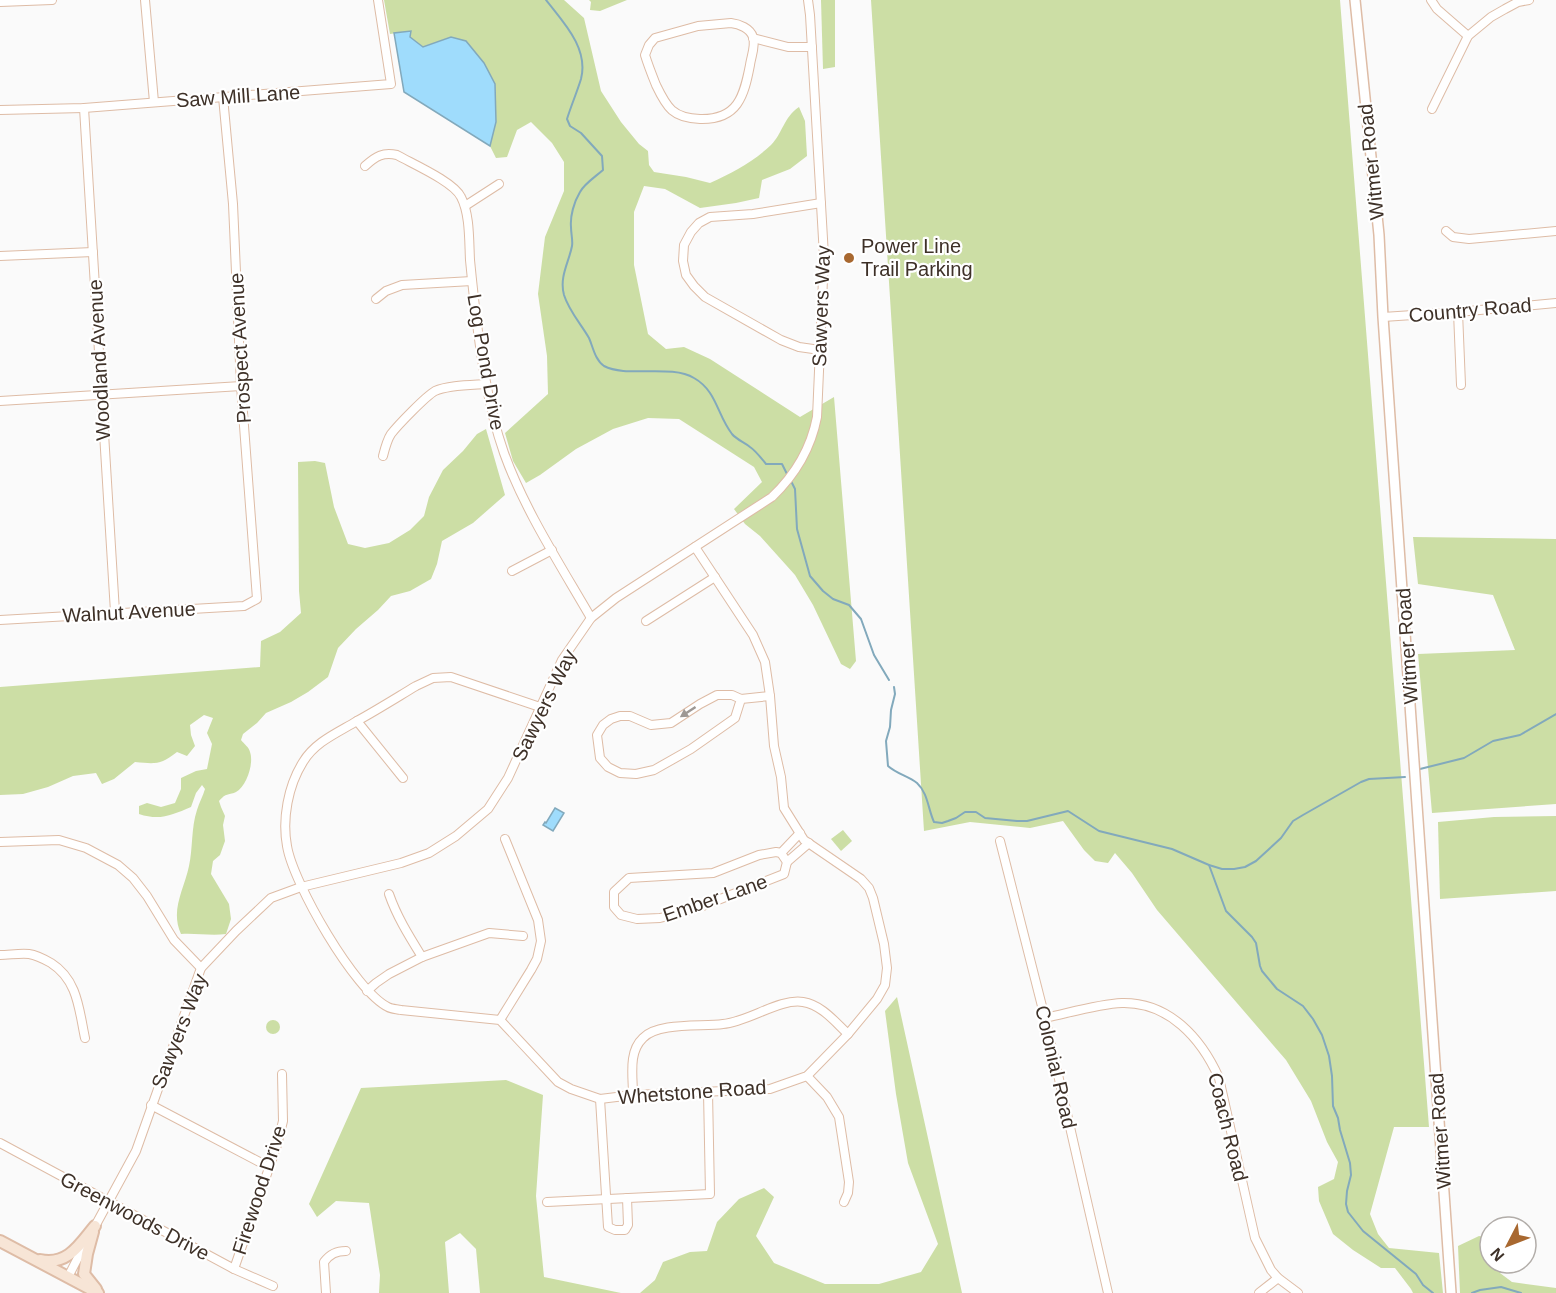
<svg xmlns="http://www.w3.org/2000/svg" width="1556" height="1293" viewBox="0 0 1556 1293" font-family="Helvetica,sans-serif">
  <rect width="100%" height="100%" fill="#fafafa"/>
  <g fill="#ccdea5">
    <path d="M384 0H564L584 18 601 91 621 122 639 144 648 151 649 165 654 172 686 177 710 183C732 173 753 162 771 145 783 133 783 118 799 107L805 121 807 156 790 169 762 180 759 198 736 203 700 208 665 189 644 186 634 212V265L648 334 666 349 684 347 710 359 800 417 834 397 856 661 850 669 841 664 813 605 795 575 760 536 745 524 734 509 762 482 754 467 679 419 648 418 613 429 576 449 540 475 526 483 513 461 505 433 548 394 547 356 538 294 545 237 564 191V162L552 143 531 122 517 130 507 157 496 158 490 146 496 122 495 84 451 37 423 47 410 37 411 31 390 34Z"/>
    <polygon points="589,0 627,0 600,11 590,10 591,2"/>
    <polygon points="821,0 835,0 835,67 823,69"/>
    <polygon points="871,0 1340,0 1429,1127 1394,1127 1370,1214 1378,1234 1389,1248 1439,1253 1443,1293 1413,1293 1411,1289 1395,1268 1381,1268 1353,1250 1333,1234 1319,1201 1318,1187 1334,1179 1338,1162 1327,1142 1311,1101 1286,1060 1157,910 1132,873 1115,853 1108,863 1095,861 1084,850 1063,821 1030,828 970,822 924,831"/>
    <path d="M486 429 505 495 473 523 442 541 437 564 431 579 410 591 391 596 378 610 356 629 338 648 328 677 308 692 291 702 266 713 257 723 243 734 241 740C244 744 249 747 250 752 254 763 247 786 236 792 227 796 227 792 219 801L221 807 225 816 223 825 225 841 220 855 213 861 211 874 229 904 231 919 226 934C211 936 196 933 181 934 170 910 184 890 189 866 193 848 191 828 197 810 199 803 203 796 205 789L202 785 196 793 191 807C172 815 160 821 139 814V806L147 803 161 807 175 803 181 789V778L196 771 207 769 212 744 207 733 213 718 204 715 190 725 191 735 195 746 187 756 177 752C160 765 156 764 135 762L114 779 102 784 96 773 73 776 48 787 23 794 0 795V687L260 667 261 641 280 632 301 613 299 591 298 462 315 461 325 463 334 507 348 544 365 548 389 543 410 530 424 516 429 497 443 470 463 451 477 434Z"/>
    <polygon points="1413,537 1556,539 1556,804 1432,813 1418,654 1515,650 1493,595 1418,584"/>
    <polygon points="1556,816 1556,891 1440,899 1438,822 1494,817"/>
    <polygon points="843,830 852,841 841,851 831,839"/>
    <polygon points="897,997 962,1293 640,1293 655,1280 663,1262 690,1252 707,1251 717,1222 739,1199 764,1188 774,1197 756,1236 774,1263 825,1284 879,1284 921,1272 938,1244 908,1163 896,1094 885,1011"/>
    <circle cx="273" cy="1027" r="7"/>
    <polygon points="506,1080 543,1095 536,1196 544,1277 621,1293 480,1293 476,1249 460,1233 445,1242 449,1293 379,1293 380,1275 369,1203 336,1201 317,1217 309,1204 361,1088"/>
    <polygon points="1479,1236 1490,1238 1490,1263 1501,1263 1500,1273 1512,1282 1556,1288 1556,1293 1460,1293 1458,1246"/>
  </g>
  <g fill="#9fdcfc" stroke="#82a9bc" stroke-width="1.5">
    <polygon points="411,31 410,37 423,47 451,37 466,41 484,63 495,84 496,122 490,146 404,92 394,33"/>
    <polygon points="555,808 564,813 553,831 543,825 545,822 546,823"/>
  </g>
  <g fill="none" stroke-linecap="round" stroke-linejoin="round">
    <g stroke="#82a9bc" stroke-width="2">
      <path d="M546 0C563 22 589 48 581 79 577 92 571 106 567 119L570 126 581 133 602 156 603 170C595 177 584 184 580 192 574 202 570 216 571 227 571 234 573 240 572 246 569 262 559 277 564 295 569 311 581 324 589 338 593 347 595 360 604 366 626 378 671 364 694 378 717 391 717 415 732 434 737 440 744 442 750 447 756 451 761 458 766 464H782L788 476"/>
      <polyline points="791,481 795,489 797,529 810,576 823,591 833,599 849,605 861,619 874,655 889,680"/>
      <path d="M894 687 895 694 891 710 890 727 886 741 888 766C897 774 908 776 917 783 928 793 928 809 934 822L942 823 948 821 956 818 965 812H976L985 818 1017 821H1027L1068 811 1099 831 1172 849 1209 865 1222 869H1234L1245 867 1256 861 1281 838 1293 821 1303 815 1361 782 1369 779 1405 777"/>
      <polyline points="1420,769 1464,758 1493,741 1520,735 1556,714"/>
      <polyline points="1209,865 1226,911 1252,937 1256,943 1260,966 1262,971 1277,989 1303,1006 1313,1019 1322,1035 1329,1056 1332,1076 1333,1106 1338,1118 1340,1130 1350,1163 1351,1175 1347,1191 1346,1204 1348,1212 1363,1231 1416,1274 1423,1285 1433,1293"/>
      <polyline points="1472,1293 1480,1290 1501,1287 1521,1293"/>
    </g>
    <defs>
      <g id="minor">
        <polyline points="145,0 154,102"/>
        <polyline points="1431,0 1437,9 1468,36"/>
        <polyline points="0,2 52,0"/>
        <path d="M731 23C739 24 750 28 753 37 756 45 751 57 750 65 744 96 738 120 700 119 673 118 667 108 656 85 652 75 648 65 645 55L649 45 655 38 698 26Z"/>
        <polyline points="753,38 788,47 812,47"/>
        <polyline points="84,108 115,612"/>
        <polyline points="1432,109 1468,36 1491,17 1505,9 1518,2 1529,0"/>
        <polyline points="0,110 84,108 391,84 378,0"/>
        <path d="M365 166C376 156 383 152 397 155 413 164 454 182 461 197 470 214 469 241 470 260 474 301 478 342 486 382 490 406 496 430 504 453 524 509 561 566 591 618"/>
        <polyline points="465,206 499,184"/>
        <polyline points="1446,231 1453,237 1469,239 1556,231"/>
        <polyline points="0,256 93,252"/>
        <polyline points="376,299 386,291 402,285 472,281"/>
        <polyline points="1458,312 1461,385"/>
        <polyline points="1383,317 1458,312 1556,303"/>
        <polyline points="820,350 799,347 781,340 705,297 694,286 686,275 683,261 684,245 691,232 699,223 710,217 753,214 821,203"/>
        <polyline points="0,401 241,386"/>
        <path d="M383 456C385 448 387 440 391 434 398 425 426 396 435 391 448 385 471 385 486 384"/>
        <polyline points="512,571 552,550"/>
        <polyline points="0,620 244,606 257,599 241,386 233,204 223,97"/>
        <polyline points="646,621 715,577"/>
        <polyline points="741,699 735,718 728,723 691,749 654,770 636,774 620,773 608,767 600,758 597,735 603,725 611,719 620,716 630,716 651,725 671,723 700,704 717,695 732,695 741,699 770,696"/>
        <path d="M540 707 451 677 433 678 416 686C396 698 377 710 357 721 337 733 315 742 303 762 288 786 282 819 287 846 293 883 355 991 388 1007 391 1009 397 1009 401 1010L500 1020 558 1082 571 1089 600 1099 633 1095 770 1089 807 1076 848 1034 877 999 885 985 887 968 884 944 873 898 869 888 861 879 804 840 784 808 781 777 774 746 770 696 765 662 753 635 695 547"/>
        <polyline points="357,721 403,778"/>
        <polyline points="1000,841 1045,1018 1108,1293"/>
        <polyline points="0,842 59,840 86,848 118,865 133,878 147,896 174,940 201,968"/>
        <polygon points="776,852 781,853 787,862 784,874 695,909 660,918 637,919 621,915 614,907 614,892 629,878 713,873 759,855"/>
        <polyline points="781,853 800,833"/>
        <polyline points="787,862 809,843"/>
        <path d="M389 894C397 917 409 936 422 957"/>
        <path d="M0 955C9 955 20 953 29 954 36 955 44 959 51 963 78 980 79 1010 85 1038"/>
        <polyline points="367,991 376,983 389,974 422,957 489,933 523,936"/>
        <path d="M1045 1018C1069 1013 1098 1004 1122 1003 1169 1002 1201 1038 1219 1078L1255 1238 1271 1270 1278 1278 1298 1293"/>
        <polyline points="500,1020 531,970 537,959 541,941 538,920 505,839"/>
        <polyline points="807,1076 827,1097 839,1117 849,1182 848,1193 844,1202"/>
        <path d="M633 1095C633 1076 628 1052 643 1038 658 1022 702 1027 723 1024 748 1022 780 998 803 1002 822 1005 835 1022 848 1034"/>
        <polyline points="600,1099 608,1227 615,1230 625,1230 628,1225 627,1198"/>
        <polyline points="151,1105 269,1167"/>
        <polyline points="0,1143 234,1269 273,1286"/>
        <polyline points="547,1202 710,1194 708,1092"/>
        <path d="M93 1230 136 1151 201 968 236 931 271 898 301 887 401 863 429 853 456 836 488 809 508 778 562 660 591 618 616 598 772 497C795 475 811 448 817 417L824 256 810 15 808 0"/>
        <polyline points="234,1269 277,1145 283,1121 282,1074"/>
        <polyline points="68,1277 85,1244"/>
        <path d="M326 1293 324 1262C330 1254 336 1251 346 1251"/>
        <polyline points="1259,1293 1278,1278"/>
      </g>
      <polyline id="tertiary" points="1355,0 1379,235 1383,317 1451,1293"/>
      <g id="secondary">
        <polyline points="93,1232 87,1254 84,1274 96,1289"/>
        <polyline points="0,1241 98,1293"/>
        <path d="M40 1260C68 1266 80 1244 95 1226"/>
      </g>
    </defs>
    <use href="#minor" stroke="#debca6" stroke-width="10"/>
    <use href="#tertiary" stroke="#debca6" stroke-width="12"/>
    <use href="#secondary" stroke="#debca6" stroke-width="14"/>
    <use href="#minor" stroke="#fff" stroke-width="8"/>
    <use href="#tertiary" stroke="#fff" stroke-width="9"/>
    <use href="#secondary" stroke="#f7e5d6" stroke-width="10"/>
  </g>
  <defs><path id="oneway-solid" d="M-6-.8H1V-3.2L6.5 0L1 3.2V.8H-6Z" transform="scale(1.5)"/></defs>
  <use fill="#9e9894" href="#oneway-solid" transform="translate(688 712) rotate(147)"/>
  <circle fill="#a86830" stroke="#fff" stroke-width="2" cx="849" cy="258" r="6"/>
  <g text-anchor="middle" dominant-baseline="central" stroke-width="4.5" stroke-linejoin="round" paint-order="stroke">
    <g font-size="20" fill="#3e3128" stroke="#fff">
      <text transform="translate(238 96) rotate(-4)">Saw Mill Lane</text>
      <text transform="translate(1371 162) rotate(-96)">Witmer Road</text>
      <text transform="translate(821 306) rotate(-88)">Sawyers Way</text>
      <text transform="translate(1470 310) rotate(-5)">Country Road</text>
      <text transform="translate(240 348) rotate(-93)">Prospect Avenue</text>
      <text transform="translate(99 360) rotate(-93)">Woodland Avenue</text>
      <text transform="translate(486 362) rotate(80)">Log Pond Drive</text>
      <text transform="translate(129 612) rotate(-3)">Walnut Avenue</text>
      <text transform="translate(1407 646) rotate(-94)">Witmer Road</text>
      <text transform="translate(544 705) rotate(-64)">Sawyers Way</text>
      <text transform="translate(715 898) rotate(-19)">Ember Lane</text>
      <text transform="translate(179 1031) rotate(-69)">Sawyers Way</text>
      <text transform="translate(1056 1067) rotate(77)">Colonial Road</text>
      <text transform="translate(692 1092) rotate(-4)">Whetstone Road</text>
      <text transform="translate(1228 1127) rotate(76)">Coach Road</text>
      <text transform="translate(1440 1131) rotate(-94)">Witmer Road</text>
      <text transform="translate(259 1190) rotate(-72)">Firewood Drive</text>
      <text transform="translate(135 1216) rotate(28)">Greenwoods Drive</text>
    </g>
    <g font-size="20" fill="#3e3128" stroke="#fff" text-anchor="start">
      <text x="861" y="246">Power Line<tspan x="861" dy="23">Trail Parking</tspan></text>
    </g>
  </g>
  <g transform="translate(1508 1245) rotate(228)"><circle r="28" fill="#ffffff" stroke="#b2ada9" stroke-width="1.5"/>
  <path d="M0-4.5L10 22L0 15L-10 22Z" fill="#a86830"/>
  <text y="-9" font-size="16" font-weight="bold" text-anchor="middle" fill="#3e3128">N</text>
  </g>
</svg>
